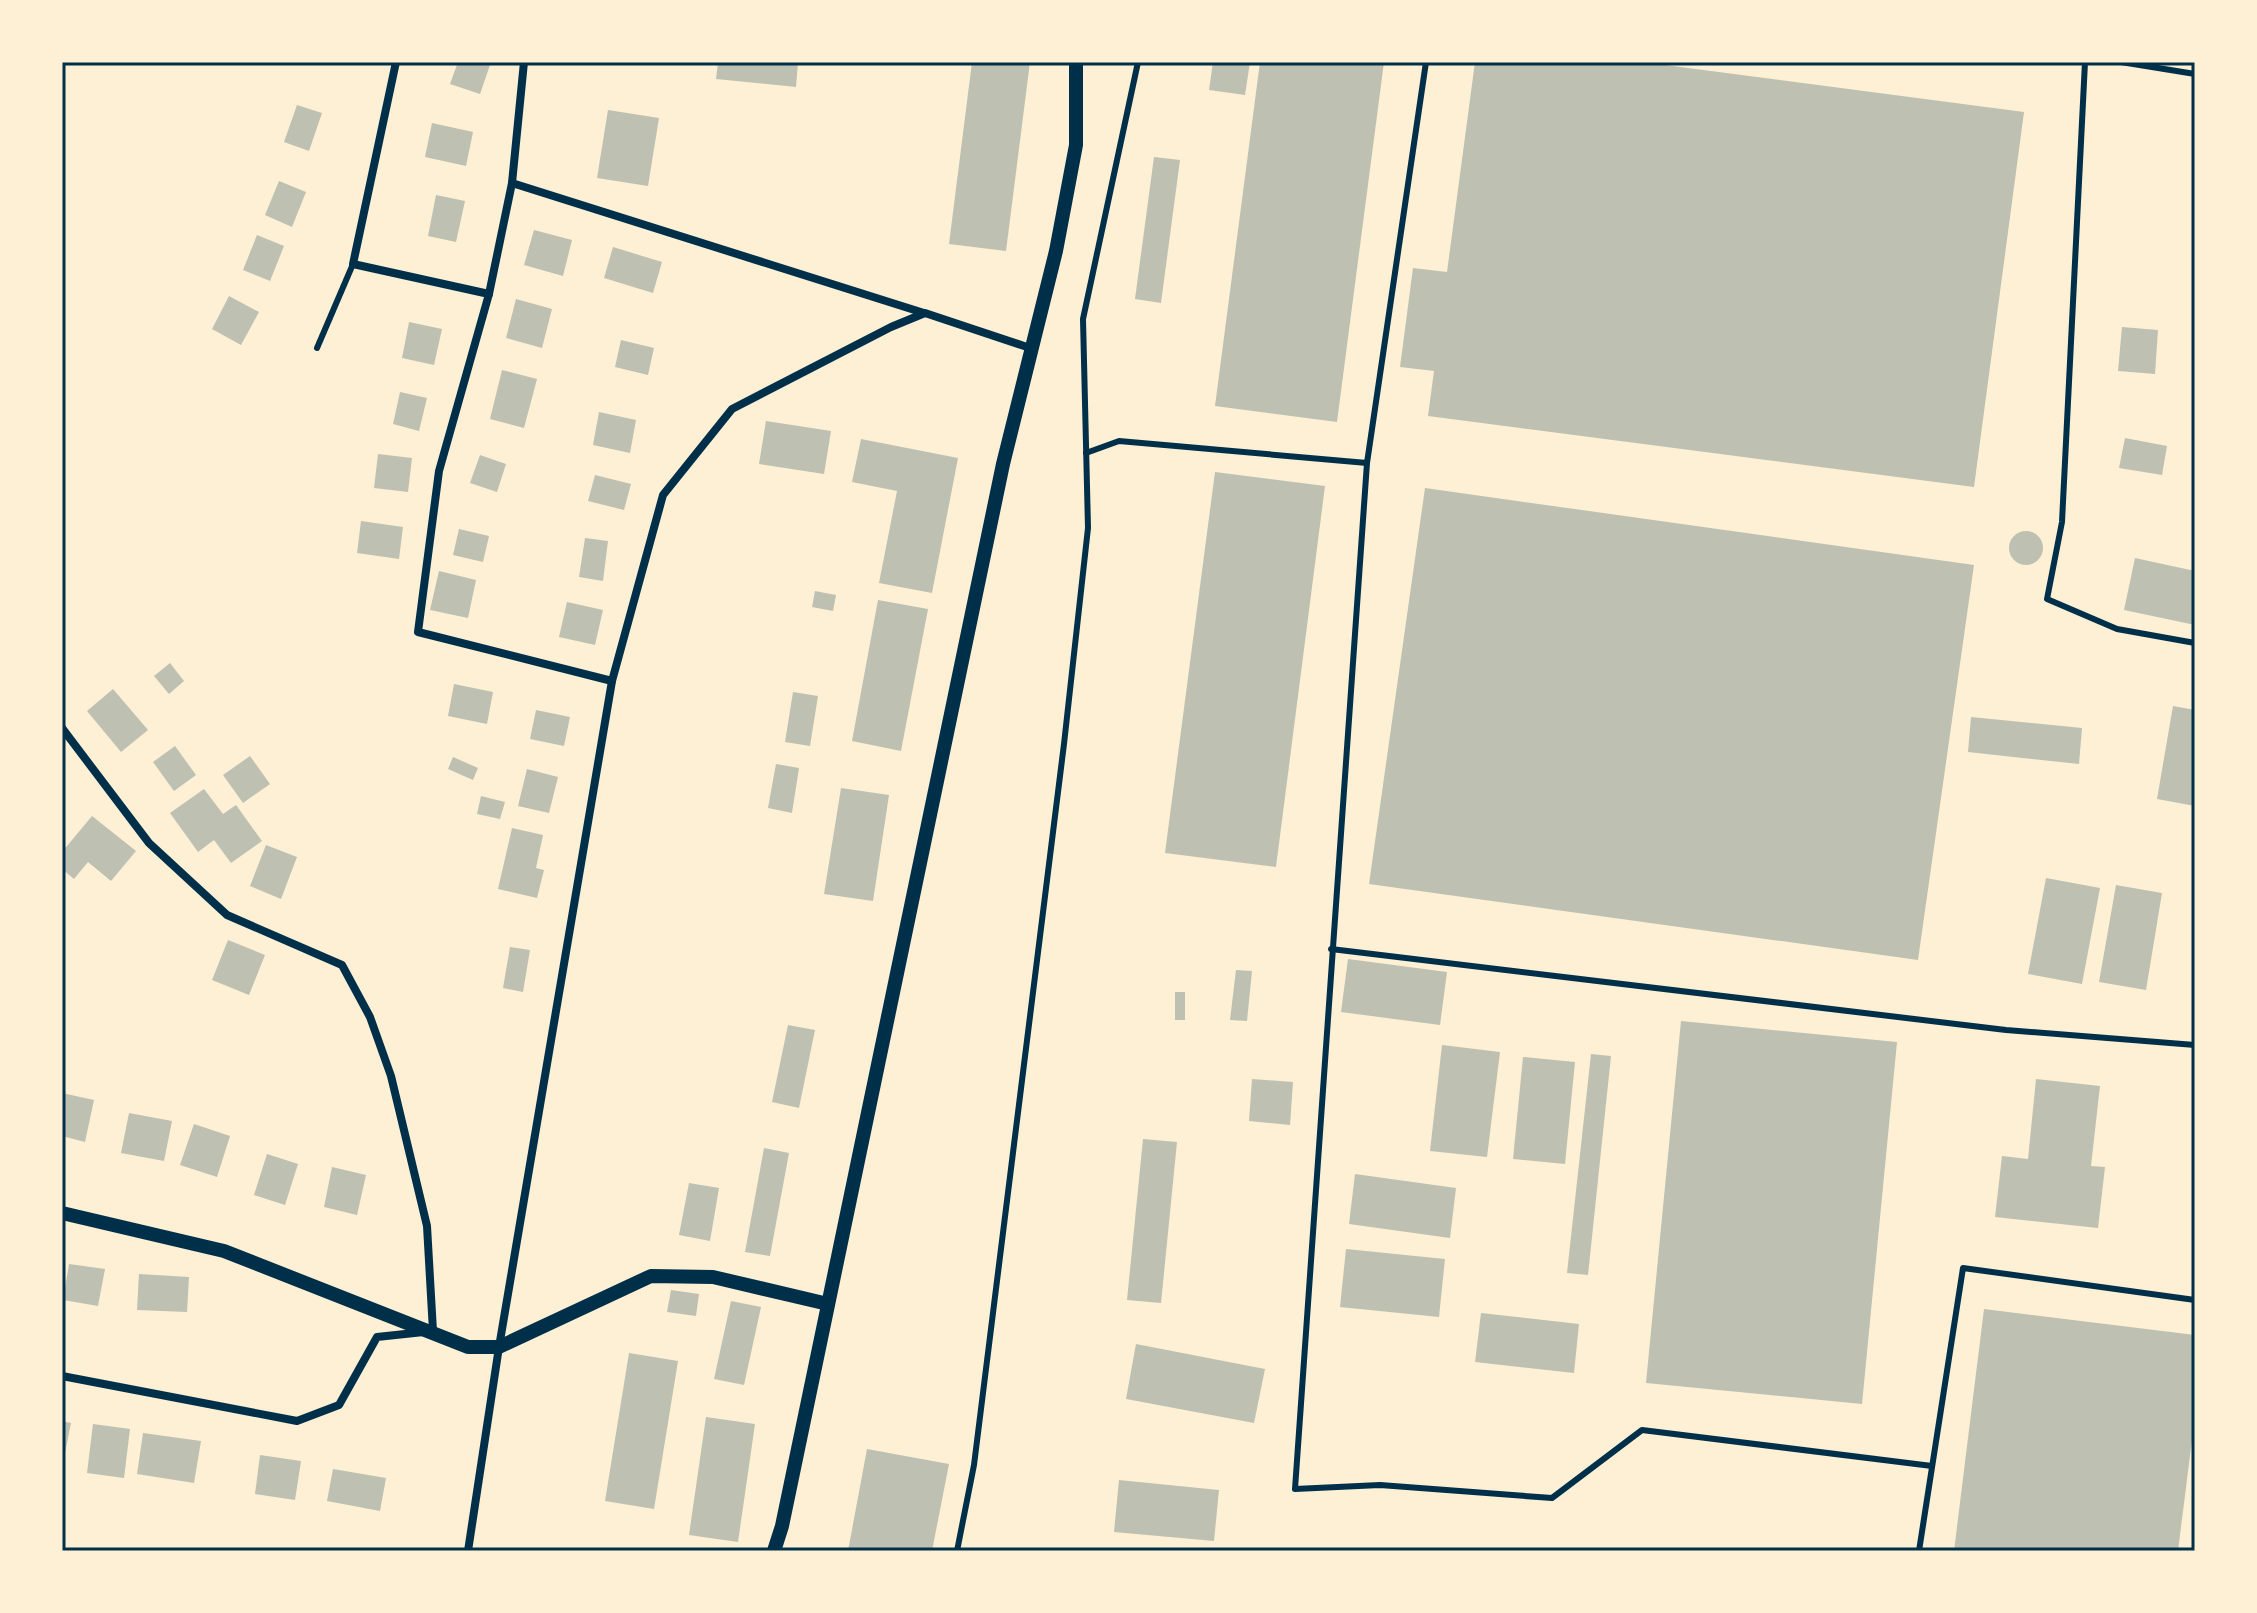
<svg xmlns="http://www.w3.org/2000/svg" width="2257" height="1613" viewBox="0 0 2257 1613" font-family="'PT Sans Narrow',sans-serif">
  <rect width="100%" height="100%" fill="#fdf0d5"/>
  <g fill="#bec0b2">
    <polygon points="458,62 491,62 480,94 450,84"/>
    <polygon points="718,62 798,62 796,87 716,79"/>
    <polygon points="972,62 1030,62 1006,251 949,244"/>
    <polygon points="1213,62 1250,62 1245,95 1209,90"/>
    <polygon points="1260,62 1384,62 1337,422 1215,406"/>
    <polygon points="1475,62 1642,62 2024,112 1974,487 1428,416 1434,371 1400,367 1413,268 1447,272"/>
    <polygon points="297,105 322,113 309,151 284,142"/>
    <polygon points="608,110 659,118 648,186 597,178"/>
    <polygon points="432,123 473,132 466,166 425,157"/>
    <polygon points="1154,157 1180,160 1161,303 1135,299"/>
    <polygon points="279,181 306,192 292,227 265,215"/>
    <polygon points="436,195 465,201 456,242 428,236"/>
    <polygon points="534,230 572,240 563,276 524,265"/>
    <polygon points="257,235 284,246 270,281 243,270"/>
    <polygon points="613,247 662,262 653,293 604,278"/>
    <polygon points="229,296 259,312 241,345 212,329"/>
    <polygon points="516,299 552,309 542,348 506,338"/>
    <polygon points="409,322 442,329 434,365 402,358"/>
    <polygon points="2122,327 2158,330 2155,374 2118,371"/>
    <polygon points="621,340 654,348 648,375 615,367"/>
    <polygon points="502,370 537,379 524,428 490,419"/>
    <polygon points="400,392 427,398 419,431 393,424"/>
    <polygon points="599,412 636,420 630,453 593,445"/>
    <polygon points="766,421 831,431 824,474 759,464"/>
    <polygon points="2125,438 2167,446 2162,475 2119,468"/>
    <polygon points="861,439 958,458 932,593 879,583 897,491 852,482"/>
    <polygon points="378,454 412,458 408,492 374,488"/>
    <polygon points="480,455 506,464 497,492 470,483"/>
    <polygon points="1215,472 1325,486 1276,867 1165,853"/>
    <polygon points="595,475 631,484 624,510 588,501"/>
    <polygon points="1425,488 1974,565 1918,960 1369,884"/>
    <polygon points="361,521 403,527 399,559 357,553"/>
    <polygon points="459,529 489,536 483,562 453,555"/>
    <circle cx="2026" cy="548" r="17"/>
    <polygon points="585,538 608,541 603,581 579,577"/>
    <polygon points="2135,558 2195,571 2195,625 2124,610"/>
    <polygon points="439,571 476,580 468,618 430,610"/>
    <polygon points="815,591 836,595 833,611 812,607"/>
    <polygon points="878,600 928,609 901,751 852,741"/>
    <polygon points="567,602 603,610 595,645 559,637"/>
    <polygon points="170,663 184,681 169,694 154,676"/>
    <polygon points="454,684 493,692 487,724 448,716"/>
    <polygon points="113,689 148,730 121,752 87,711"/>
    <polygon points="793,692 818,696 810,746 785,742"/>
    <polygon points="2173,706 2195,710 2195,806 2157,799"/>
    <polygon points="536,710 570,717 564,746 530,739"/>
    <polygon points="1971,717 2082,728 2079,764 1968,752"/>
    <polygon points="175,746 196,775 174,791 153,762"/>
    <polygon points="250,756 270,784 243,803 223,775"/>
    <polygon points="453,757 478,768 473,780 448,769"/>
    <polygon points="776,764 799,768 792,813 768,808"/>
    <polygon points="527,769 558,777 549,813 518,806"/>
    <polygon points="841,788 889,795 873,901 824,894"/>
    <polygon points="204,789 223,814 236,805 262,841 231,863 214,840 198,852 170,813"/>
    <polygon points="481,796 505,802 500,819 477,814"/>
    <polygon points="92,816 136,851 111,881 88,862 74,879 62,869 62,852"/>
    <polygon points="512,828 543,835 536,868 544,870 537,898 498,889"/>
    <polygon points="266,845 297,857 281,899 250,886"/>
    <polygon points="2046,878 2100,888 2082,984 2028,974"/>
    <polygon points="2116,885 2162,893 2146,990 2099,982"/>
    <polygon points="228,940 265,955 249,995 212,980"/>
    <polygon points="510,947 530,950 523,992 503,988"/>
    <polygon points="1348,959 1447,972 1440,1025 1341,1012"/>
    <polygon points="1236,970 1252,971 1247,1021 1230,1020"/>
    <rect x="1175" y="992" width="10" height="28"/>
    <polygon points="1681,1021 1897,1042 1862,1404 1646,1383"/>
    <polygon points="788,1025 815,1030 799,1108 772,1102"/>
    <polygon points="1442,1045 1500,1052 1487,1157 1430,1151"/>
    <polygon points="1591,1054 1611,1056 1588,1275 1567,1273"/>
    <polygon points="1523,1057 1575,1062 1565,1164 1513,1159"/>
    <polygon points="1252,1079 1293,1082 1290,1125 1249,1121"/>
    <polygon points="2036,1079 2100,1086 2091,1166 2105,1167 2098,1228 1995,1217 2002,1156 2028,1159"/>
    <polygon points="62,1093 94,1100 85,1142 62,1136"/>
    <polygon points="129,1113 172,1121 164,1161 121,1153"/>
    <polygon points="194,1124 230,1136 217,1177 180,1165"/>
    <polygon points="1143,1139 1177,1142 1161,1303 1127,1300"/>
    <polygon points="764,1148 789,1153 770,1256 745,1252"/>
    <polygon points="267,1154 298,1164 285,1205 254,1195"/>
    <polygon points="332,1167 366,1175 357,1215 324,1207"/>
    <polygon points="1355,1174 1456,1188 1450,1238 1349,1224"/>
    <polygon points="689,1183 719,1188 710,1241 679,1235"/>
    <polygon points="1346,1249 1445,1259 1439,1317 1340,1307"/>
    <polygon points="69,1264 105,1269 98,1306 63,1300"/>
    <polygon points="139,1274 189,1277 187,1312 137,1310"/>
    <polygon points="671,1290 699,1294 696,1316 667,1312"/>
    <polygon points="731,1301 761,1307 744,1385 714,1379"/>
    <polygon points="1984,1309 2195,1335 2195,1416 2178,1551 1954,1551"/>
    <polygon points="1481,1313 1579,1324 1574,1373 1475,1362"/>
    <polygon points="1136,1344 1265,1369 1254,1423 1126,1399"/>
    <polygon points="629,1353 678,1361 654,1509 605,1501"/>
    <polygon points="706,1417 755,1424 738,1542 689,1535"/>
    <polygon points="62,1421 71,1423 63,1463 62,1463"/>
    <polygon points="93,1424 130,1429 124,1478 87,1473"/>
    <polygon points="143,1433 201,1441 194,1483 137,1474"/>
    <polygon points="867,1449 949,1464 932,1551 848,1551"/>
    <polygon points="260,1455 301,1461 295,1500 255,1494"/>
    <polygon points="333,1469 386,1478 380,1511 327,1501"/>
    <polygon points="1119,1480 1219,1490 1214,1541 1114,1532"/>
  </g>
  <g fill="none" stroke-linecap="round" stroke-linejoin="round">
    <g stroke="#003049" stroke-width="6">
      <polyline points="2085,62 2062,522 2047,599 2117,629 2195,643"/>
      <polyline points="2121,62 2195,74"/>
      <polyline points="317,348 353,264"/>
      <polyline points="1086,453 1119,441 1367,463 1426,62"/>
      <polyline points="1367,463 1295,1489 1380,1485 1552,1498 1642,1430 1932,1466"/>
      <polyline points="1331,949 2006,1030 2195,1045"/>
      <polyline points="957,1551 974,1465 1064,744 1088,528 1083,319 1138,62"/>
      <polyline points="1919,1551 1963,1268 2195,1300"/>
    </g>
    <g stroke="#003049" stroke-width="8">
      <polyline points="396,62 353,264 489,294"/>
      <polyline points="524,62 512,183 489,294 439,471 418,632 612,681"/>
      <polyline points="512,183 924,313"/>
      <polyline points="62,728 149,843 227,915 342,965 370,1017 391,1076 427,1226 433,1331 377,1337 339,1405 297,1421 62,1376"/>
      <polyline points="468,1551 499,1347 612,681 663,495 732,409 891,327 925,313 1030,348"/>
    </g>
    <g stroke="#003049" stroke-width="14">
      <polyline points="62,1213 224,1251 468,1347 499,1347 651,1276 713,1277 828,1304"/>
      <polyline points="774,1551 782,1526 1003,464 1056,251 1076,145 1076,62"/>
    </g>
  </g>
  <rect width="2257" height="1613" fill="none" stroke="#fdf0d5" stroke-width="128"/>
  <rect x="64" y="64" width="2129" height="1485" fill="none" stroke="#003049" stroke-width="3"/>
</svg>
